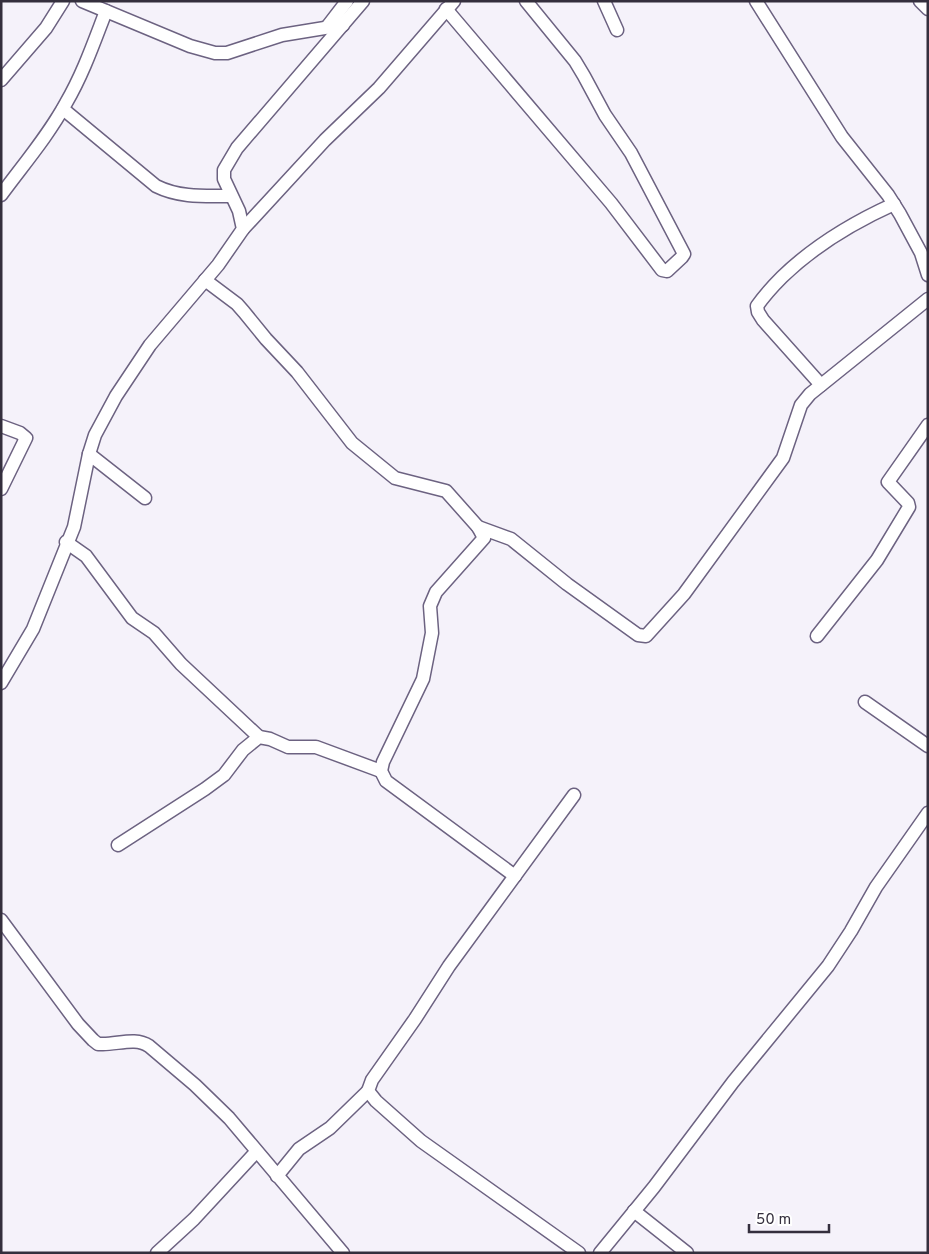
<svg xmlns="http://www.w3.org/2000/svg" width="929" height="1254" viewBox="0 0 929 1254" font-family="Overpass,sans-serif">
  <rect width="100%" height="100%" fill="#f5f2fa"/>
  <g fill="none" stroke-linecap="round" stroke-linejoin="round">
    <defs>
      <g id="minor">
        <polyline points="82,1 190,46 215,53 227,53 282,35 343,25"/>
        <polyline points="604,1 617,30"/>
        <polyline points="756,1 842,137 888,195 900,214 921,253 928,275"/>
        <polyline points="920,1 928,9"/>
        <polyline points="446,9 611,203 662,270 667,271 682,257 684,254 631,153 605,115 584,76 575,61 526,1"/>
        <polyline points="327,27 347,1"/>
        <polyline points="1,80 46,28 63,1"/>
        <path d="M63 109 156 186C180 198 205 196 231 196"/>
        <path d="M1 195C23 165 48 136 66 103 83 74 94 42 106 11"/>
        <polyline points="243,229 325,140 379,88 454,1"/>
        <polyline points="205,280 237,304 244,312 266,339 297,372 352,443 395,478 446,491 478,527 484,538 436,592 430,606 432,633 423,679 383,762 381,771 386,781 515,876"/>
        <path d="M821 385 763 320 758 312 757 306C764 296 773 286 782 277 815 245 852 223 894 204"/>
        <polyline points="1,426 20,433 26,438 1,489"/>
        <polyline points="89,454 145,498"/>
        <polyline points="478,527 511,539 567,584 638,635 646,636 684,594 783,458 801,405 810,394 928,299"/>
        <polyline points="66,542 86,556 132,618 154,633 181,664 259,737"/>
        <polyline points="817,636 877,560 909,507 908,503 888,482 928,425"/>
        <polyline points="1,683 33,629 74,527 89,454 95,435 116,396 150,345 218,265 243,229 239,211 224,179 224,170 237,148 363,1"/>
        <polyline points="865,702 928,746"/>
        <polyline points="574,795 449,966 415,1019 372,1080 368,1091 376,1101 421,1141 579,1253"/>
        <polyline points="118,845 205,789 224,775 243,750 259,737 270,739 288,747 316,747 381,771"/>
        <path d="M1 920 78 1024 93 1040 98 1044H103C119 1044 136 1037 149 1046L195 1085 229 1118 343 1253"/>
        <polyline points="277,1176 299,1149 330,1128 368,1091"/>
        <polyline points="634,1211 687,1253"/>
        <polyline points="157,1253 194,1219 256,1152"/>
        <polyline points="600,1253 654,1187 733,1082 828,966 851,931 876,887 928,813"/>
      </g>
    </defs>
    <use href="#minor" stroke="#6c6281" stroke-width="15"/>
    <use href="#minor" stroke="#fff" stroke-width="12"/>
  </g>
  <rect width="929" height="1254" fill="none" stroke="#342f3d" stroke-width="5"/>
  <path d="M749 1224v8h80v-8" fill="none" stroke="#342f3d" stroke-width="2.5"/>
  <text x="756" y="1224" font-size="15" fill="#342f3d" stroke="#ffffff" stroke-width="4" paint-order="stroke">50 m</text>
</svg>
